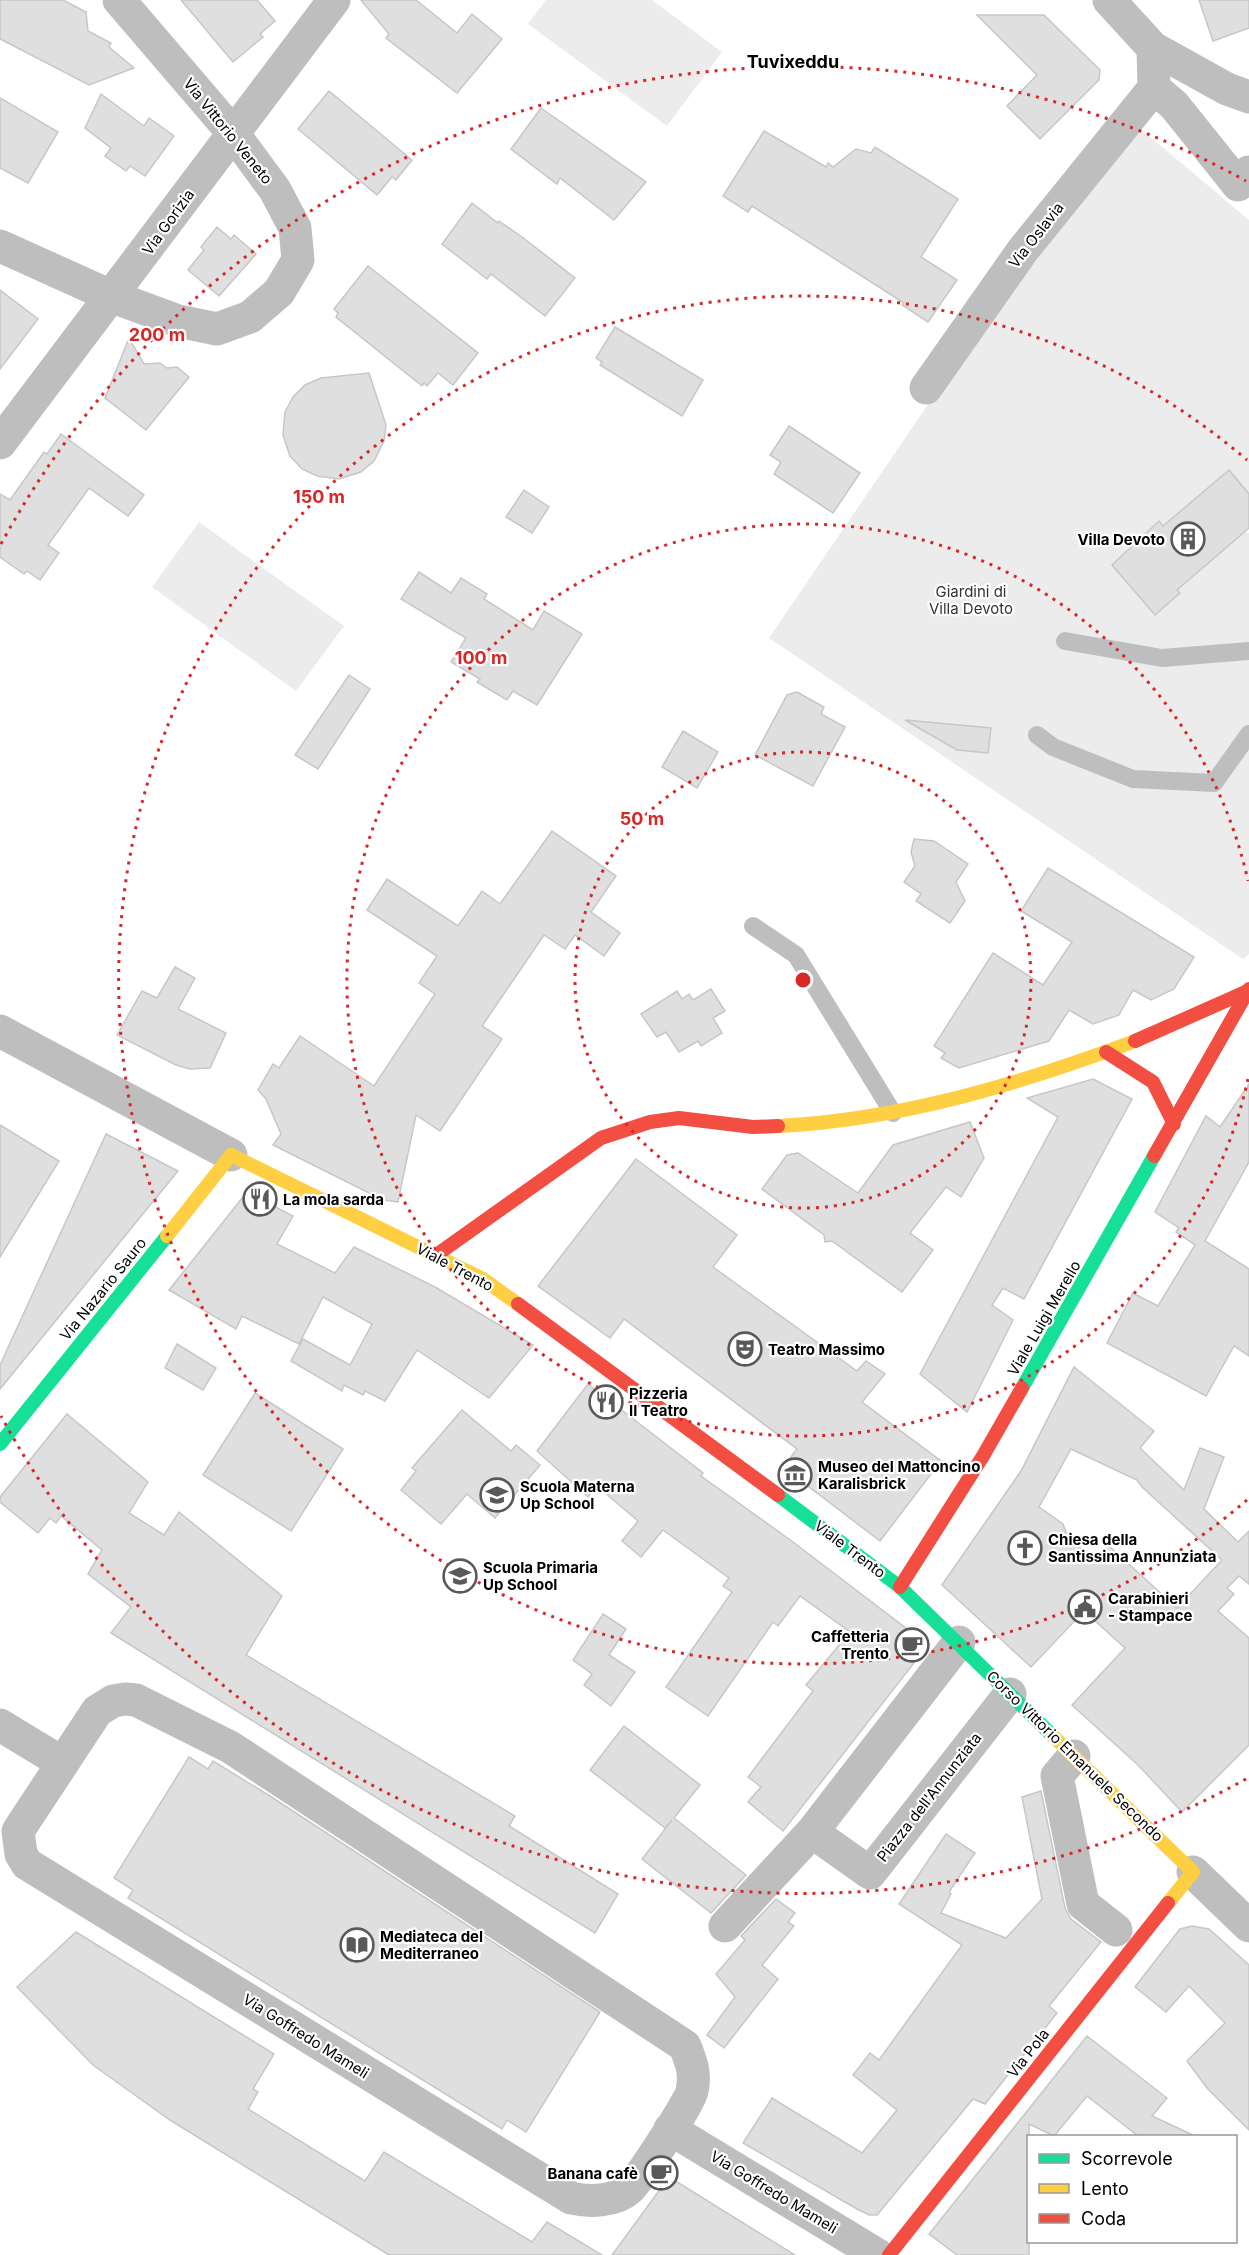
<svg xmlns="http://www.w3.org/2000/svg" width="1249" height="2255" viewBox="0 0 1249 2255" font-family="Inter,sans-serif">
  <rect width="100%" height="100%" fill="#fff"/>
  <g fill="#ececec">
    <polygon points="546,0 652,0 722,52 667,126 528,24"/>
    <polygon points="1141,129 1249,220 1249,494 1228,470 1163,526 1159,521 1134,544 1177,590 1245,532 1249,533 1249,954 1243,959 769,638 1014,278"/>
    <polygon points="199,522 344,626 296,691 152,587"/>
  </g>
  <g fill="#dfdfdf" stroke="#c7c7c7" stroke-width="1.5" fill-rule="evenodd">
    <polygon points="0,0 63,0 86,12 88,31 111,43 109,47 134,68 89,85 0,39"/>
    <polygon points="181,0 257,0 275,21 260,34 263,37 233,62"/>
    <polygon points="361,0 416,0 457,33 472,14 502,39 457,93 386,38 389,34"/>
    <polygon points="1199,0 1249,0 1249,28 1213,41"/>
    <polygon points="977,15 1044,15 1100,70 1099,80 1040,139 1007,106 1037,75"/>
    <polygon points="329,91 412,160 396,180 392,177 377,195 298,129"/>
    <polygon points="101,94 144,126 149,118 174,136 145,176 130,166 126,171 105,156 111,148 85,128"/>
    <polygon points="0,98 58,132 28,183 0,168"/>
    <polygon points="541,108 646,182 614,220 560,178 557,184 511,149"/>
    <polygon points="764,131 826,167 828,163 833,167 856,149 871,153 875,147 958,199 921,257 957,280 928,322 902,305 904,303 752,206 748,212 723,196"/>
    <polygon points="472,203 498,223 499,221 522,237 575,278 545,316 491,274 487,279 442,244"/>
    <polygon points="217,227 231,239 234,235 256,254 219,296 188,270 204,250 201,247"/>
    <polygon points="368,266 478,353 453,385 438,373 427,386 424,383 422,386 336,317 338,313 334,309"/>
    <polygon points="0,290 38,319 0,369"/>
    <polygon points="615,327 703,380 682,416 600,365 602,362 596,358"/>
    <polygon points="129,338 144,364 160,363 167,368 177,367 189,377 146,430 105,398"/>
    <polygon points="369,373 386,425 384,441 374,461 361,472 339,479 317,476 302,469 290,456 283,435 285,412 293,397 305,385 321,378"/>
    <polygon points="789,426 860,473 833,513 774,474 781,462 770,455"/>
    <polygon points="61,434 144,495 128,516 89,488 48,545 59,553 40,580 27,571 24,574 0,557 0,494 10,500 44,452 47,454"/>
    <polygon points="1229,470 1249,494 1249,528 1177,590 1180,593 1155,615 1112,565 1159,521 1163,526"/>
    <polygon points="524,490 549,507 532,533 506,517"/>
    <polygon points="419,572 451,593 461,578 487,594 484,599 533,630 544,611 582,634 537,705 513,691 507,700 477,682 480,679 451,662 466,638 401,599"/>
    <polygon points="349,675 370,689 318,769 295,755"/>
    <polygon points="797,692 824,707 821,714 845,727 813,786 755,755 787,695"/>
    <polygon points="905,720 991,728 988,753 957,750"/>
    <polygon points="683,731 718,752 697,788 662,767"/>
    <polygon points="552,831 616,876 591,912 620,933 604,956 575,935 565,949 544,935 482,1026 502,1039 440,1131 416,1115 398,1202 383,1200 273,1145 281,1134 266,1099 258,1090 273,1064 279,1068 300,1036 374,1086 435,994 419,983 437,956 367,910 387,879 458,926 482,891 500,904"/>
    <polygon points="914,839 934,841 968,864 956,882 965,901 950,923 916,901 921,894 904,882 915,866 911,852"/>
    <polygon points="1048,868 1194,957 1174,989 1151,1000 1133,990 1119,1015 1093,1024 1069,1010 1049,1041 959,1068 941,1058 945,1053 934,1046 993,953 1043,985 1072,942 1021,911"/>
    <polygon points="175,967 195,978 178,1009 226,1033 210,1068 190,1069 176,1065 117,1035 142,991 157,998"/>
    <polygon points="711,989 725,1011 713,1018 722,1033 701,1046 698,1041 679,1052 666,1032 657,1037 641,1014 677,991 682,999 689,994 693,1000"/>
    <polygon points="1093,1079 1132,1099 1024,1299 1003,1288 992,1305 1013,1320 967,1412 920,1374 1058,1117 1027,1098"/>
    <polygon points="1249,1084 1249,1162 1205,1241 1249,1269 1249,1356 1234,1346 1206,1396 1107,1343 1133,1293 1158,1306 1195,1245 1176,1232 1179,1228 1155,1212 1206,1116 1220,1127"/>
    <polygon points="970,1122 984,1158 961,1197 946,1187 910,1233 933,1250 902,1292 832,1241 825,1242 824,1235 762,1189 787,1155 798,1153 858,1193 893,1145"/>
    <polygon points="0,1125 59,1161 0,1257"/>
    <polygon points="106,1134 178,1171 0,1389 0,1365"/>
    <polygon points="636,1159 737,1235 713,1267 857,1371 866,1361 885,1374 862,1402 941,1461 880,1541 783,1467 797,1449 624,1319 610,1338 538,1286"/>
    <polygon points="247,1192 293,1216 277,1244 335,1273 354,1247 435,1287 533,1345 489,1398 417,1350 385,1401 365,1391 363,1395 344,1385 342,1391 291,1361 303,1339 350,1365 372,1324 323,1297 299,1344 242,1316 236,1329 169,1290"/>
    <polygon points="177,1344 216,1368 203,1390 165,1368"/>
    <path d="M1074 1367 1154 1431 1140 1448 1184 1490 1200 1448 1224 1457 1204 1509 1238 1542 1249 1531V1584L1239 1576 1227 1588 1234 1594 1218 1611 1249 1638V1745L1182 1812 1138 1765 1072 1705 1125 1648 1084 1611 1031 1667 942 1585 1021 1471ZM1071 1449 1137 1480 1142 1487 1222 1560 1177 1608 1108 1545 1094 1561 1067 1535 1063 1524 1039 1507Z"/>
    <polygon points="588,1384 703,1473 701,1476 793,1542 928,1645 783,1831 748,1802 761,1787 748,1777 813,1691 806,1685 850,1632 800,1596 778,1626 773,1622 708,1716 666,1687 732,1592 723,1586 729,1578 663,1530 641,1557 622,1541 638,1521 597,1486 588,1497 537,1451"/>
    <polygon points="255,1393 343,1449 291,1531 203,1475"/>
    <polygon points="462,1410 511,1451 516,1445 540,1465 495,1518 467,1494 441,1524 401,1490 416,1471 412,1468"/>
    <polygon points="67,1414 148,1482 129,1513 164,1535 179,1512 282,1596 246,1655 515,1816 509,1826 618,1894 595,1933 111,1633 131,1607 88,1574 102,1550 61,1516 56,1523 50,1518 38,1533 0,1502 0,1497"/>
    <polygon points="603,1614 626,1629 609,1655 635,1672 611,1706 584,1685 592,1674 573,1660"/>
    <polygon points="624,1726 700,1785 674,1818 746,1875 711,1913 642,1859 672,1820 665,1828 590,1770"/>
    <polygon points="189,1757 208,1769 213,1761 270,1796 600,2012 526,2132 507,2120 502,2129 128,1898 133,1890 114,1878"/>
    <polygon points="1041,1791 1065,1908 1071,1919 1101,1942 1049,2006 1057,2013 985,2104 973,2099 877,2215 869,2215 857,2209 743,2143 772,2098 862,2153 897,2110 853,2075 870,2053 879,2060 962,1945 899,1904 946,1834 975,1853 949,1892 951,1894 941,1913 1006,1938 1042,1899 1022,1797"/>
    <polygon points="776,1899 795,1913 788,1922 794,1926 762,1965 778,1979 724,2048 707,2035 735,1997 716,1974 745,1940 741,1936"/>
    <polygon points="1192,1926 1209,1929 1249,1965 1249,2130 1207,2088 1187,2061 1225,2023 1189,1986 1166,2012 1135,1987 1180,1929"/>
    <polygon points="76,1932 274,2054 253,2089 258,2092 248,2109 365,2181 384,2152 532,2242 547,2222 602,2255 389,2255 170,2120 93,2065 17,1987"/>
    <polygon points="1087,2036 1167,2098 1152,2116 1195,2136 1138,2136 1087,2096 1054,2136 1029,2124 1029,2255 957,2255 929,2234"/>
    <polygon points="669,2177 795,2255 612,2255"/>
  </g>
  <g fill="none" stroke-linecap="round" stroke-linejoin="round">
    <g stroke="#bebebe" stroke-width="18">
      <polyline points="1065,641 1162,658 1249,651"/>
      <polyline points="1037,735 1053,747 1133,779 1214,783 1249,734"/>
      <polyline points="753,926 796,955 893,1113"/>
    </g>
    <g stroke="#bebebe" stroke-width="33">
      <polyline points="1109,0 1153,48 1227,89 1249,97"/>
      <polyline points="1154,88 1174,105 1238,185 1249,172"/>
      <polyline points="0,246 113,297 178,321 217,329 250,317 279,292 298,260 295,228 275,190 233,133 119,0"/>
      <polyline points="926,388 1023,250 1154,88 1153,48"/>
      <polyline points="0,443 334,0"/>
      <polyline points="0,1031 231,1155"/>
      <polyline points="959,1642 812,1832 870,1873 1010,1694"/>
      <path d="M125 1699 136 1700 230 1747 685 2046C691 2062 696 2073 692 2091 690 2102 639 2180 629 2189 615 2202 588 2202 571 2198L27 1864 21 1854 18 1831 97 1711 113 1701Z"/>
      <polyline points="0,1725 61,1762"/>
      <polyline points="1074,1756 1057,1776 1083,1904 1116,1930"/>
      <polyline points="1193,1872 1249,1926"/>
      <polyline points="725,1926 812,1832"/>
      <polyline points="670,2129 878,2255"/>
    </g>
    <g stroke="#16e098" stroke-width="14">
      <polyline points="1022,1388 1154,1156"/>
      <polyline points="0,1444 167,1236"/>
      <polyline points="778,1495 900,1587 1053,1736"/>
    </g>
    <g stroke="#ffcf43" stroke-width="14">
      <path d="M778 1126C900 1120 1020 1084 1135 1041"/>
      <polyline points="167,1236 231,1155 483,1279 518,1304"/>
      <polyline points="1053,1736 1193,1872 1168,1903"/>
    </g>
    <g stroke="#f24e42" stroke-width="14">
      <polyline points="1135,1041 1248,991"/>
      <polyline points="1106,1052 1153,1082 1174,1124"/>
      <polyline points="1154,1156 1249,989"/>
      <polyline points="435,1256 601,1138 650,1122 679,1118 753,1127 778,1126"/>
      <polyline points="518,1304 778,1495"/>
      <polyline points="900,1587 983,1456 1022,1388"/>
      <polyline points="889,2255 1168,1903"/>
    </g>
  </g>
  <g fill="none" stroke="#d62828" stroke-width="3" stroke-dasharray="3 6">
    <circle cx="803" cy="980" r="228"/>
    <path d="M1248 1079A456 456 0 1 1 1248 881"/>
    <path d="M1247 1500A684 684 0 1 1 1247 460"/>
    <path d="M1246 1779A913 913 0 0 1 1 1416M1 544A913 913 0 0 1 1246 181"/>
  </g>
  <defs>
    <symbol id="building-ring" viewBox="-11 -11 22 22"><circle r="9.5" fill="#fff" stroke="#595959" stroke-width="1.5"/><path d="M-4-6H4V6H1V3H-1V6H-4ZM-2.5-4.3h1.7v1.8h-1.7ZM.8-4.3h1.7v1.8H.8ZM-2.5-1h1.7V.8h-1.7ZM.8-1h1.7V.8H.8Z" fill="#595959"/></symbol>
    <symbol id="restaurant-ring" viewBox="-11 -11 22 22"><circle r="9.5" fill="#fff" stroke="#595959" stroke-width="1.5"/><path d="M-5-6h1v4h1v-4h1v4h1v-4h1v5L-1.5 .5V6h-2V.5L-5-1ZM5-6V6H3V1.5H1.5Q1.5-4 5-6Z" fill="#595959"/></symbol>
    <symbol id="theatre-ring" viewBox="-11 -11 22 22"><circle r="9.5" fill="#fff" stroke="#595959" stroke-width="1.5"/><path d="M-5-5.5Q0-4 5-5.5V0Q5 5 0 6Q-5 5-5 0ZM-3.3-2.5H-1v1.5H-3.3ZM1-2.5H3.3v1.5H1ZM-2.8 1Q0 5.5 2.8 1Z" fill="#595959"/></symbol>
    <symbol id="museum-ring" viewBox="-11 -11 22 22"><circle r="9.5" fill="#fff" stroke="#595959" stroke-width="1.5"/><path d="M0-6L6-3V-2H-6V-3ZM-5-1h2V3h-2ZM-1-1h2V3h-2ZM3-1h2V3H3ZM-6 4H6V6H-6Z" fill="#595959"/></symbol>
    <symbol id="school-ring" viewBox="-11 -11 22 22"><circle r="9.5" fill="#fff" stroke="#595959" stroke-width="1.5"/><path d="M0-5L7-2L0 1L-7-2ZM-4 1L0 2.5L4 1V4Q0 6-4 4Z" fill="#595959"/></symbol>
    <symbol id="church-ring" viewBox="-11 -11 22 22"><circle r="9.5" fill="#fff" stroke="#595959" stroke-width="1.5"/><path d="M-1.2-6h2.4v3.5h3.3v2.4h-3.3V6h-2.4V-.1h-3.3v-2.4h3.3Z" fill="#595959"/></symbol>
    <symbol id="civic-ring" viewBox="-11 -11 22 22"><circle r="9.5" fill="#fff" stroke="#595959" stroke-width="1.5"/><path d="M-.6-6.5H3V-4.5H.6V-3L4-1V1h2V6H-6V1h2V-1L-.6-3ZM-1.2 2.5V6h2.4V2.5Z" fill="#595959"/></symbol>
    <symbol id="cafe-ring" viewBox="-11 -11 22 22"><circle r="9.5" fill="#fff" stroke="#595959" stroke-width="1.5"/><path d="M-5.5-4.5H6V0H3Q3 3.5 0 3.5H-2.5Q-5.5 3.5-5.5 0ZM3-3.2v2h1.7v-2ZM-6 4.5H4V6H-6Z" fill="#595959"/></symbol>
    <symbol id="library-ring" viewBox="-11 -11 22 22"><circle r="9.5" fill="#fff" stroke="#595959" stroke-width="1.5"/><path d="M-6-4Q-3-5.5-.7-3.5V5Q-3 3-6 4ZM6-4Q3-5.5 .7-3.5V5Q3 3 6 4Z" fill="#595959"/></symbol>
  </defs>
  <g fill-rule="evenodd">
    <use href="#building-ring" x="1169" y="520" width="38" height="38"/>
    <use href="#restaurant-ring" x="241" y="1180" width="38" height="38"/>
    <use href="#theatre-ring" x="726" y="1330" width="38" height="38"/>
    <use href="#restaurant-ring" x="587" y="1383" width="38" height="38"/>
    <use href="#museum-ring" x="776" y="1456" width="38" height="38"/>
    <use href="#school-ring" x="478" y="1476" width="38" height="38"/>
    <use href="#church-ring" x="1006" y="1529" width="38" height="38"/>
    <use href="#school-ring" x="441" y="1557" width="38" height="38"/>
    <use href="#civic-ring" x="1066" y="1588" width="38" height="38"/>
    <use href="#cafe-ring" x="893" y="1626" width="38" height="38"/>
    <use href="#library-ring" x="338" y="1926" width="38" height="38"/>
    <use href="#cafe-ring" x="642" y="2154" width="38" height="38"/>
  </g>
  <g text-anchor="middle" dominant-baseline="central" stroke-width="4.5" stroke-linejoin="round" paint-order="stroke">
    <g font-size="15" fill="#000" stroke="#fff">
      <text transform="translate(228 131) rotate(51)">Via Vittorio Veneto</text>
      <text transform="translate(168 222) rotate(-54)">Via Gorizia</text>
      <text transform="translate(1036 235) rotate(-52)">Via Oslavia</text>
      <text transform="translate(455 1267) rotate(28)">Viale Trento</text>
      <text transform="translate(103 1289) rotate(-51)">Via Nazario Sauro</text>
      <text transform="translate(1044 1318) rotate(-60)">Viale Luigi Merello</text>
      <text transform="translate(850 1549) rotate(37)">Viale Trento</text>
      <text transform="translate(1075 1756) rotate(44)">Corso Vittorio Emanuele Secondo</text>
      <text transform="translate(929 1797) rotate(-52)">Piazza dell'Annunziata</text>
      <text transform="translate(306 2036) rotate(32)">Via Goffredo Mameli</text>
      <text transform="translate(1028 2053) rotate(-52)">Via Pola</text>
      <text transform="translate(774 2192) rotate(31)">Via Goffredo Mameli</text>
    </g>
    <g font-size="15" font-weight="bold" fill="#000" stroke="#fff" text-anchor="start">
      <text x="1165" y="539" text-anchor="end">Villa Devoto</text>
      <text x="283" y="1199">La mola sarda</text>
      <text x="768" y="1349">Teatro Massimo</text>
      <text x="629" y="1393">Pizzeria<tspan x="629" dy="17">Il Teatro</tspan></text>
      <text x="818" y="1466">Museo del Mattoncino<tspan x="818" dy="17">Karalisbrick</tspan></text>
      <text x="520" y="1486">Scuola Materna<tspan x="520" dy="17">Up School</tspan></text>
      <text x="1048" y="1539">Chiesa della<tspan x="1048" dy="17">Santissima Annunziata</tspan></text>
      <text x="483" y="1567">Scuola Primaria<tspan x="483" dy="17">Up School</tspan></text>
      <text x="1108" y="1598">Carabinieri<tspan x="1108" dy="17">- Stampace</tspan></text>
      <text x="889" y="1636" text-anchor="end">Caffetteria<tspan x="889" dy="17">Trento</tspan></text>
      <text x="380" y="1936">Mediateca del<tspan x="380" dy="17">Mediterraneo</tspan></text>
      <text x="638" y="2173" text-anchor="end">Banana cafè</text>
    </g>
    <g font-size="15" fill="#333" stroke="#fff">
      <text x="971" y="591">Giardini di<tspan x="971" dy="17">Villa Devoto</tspan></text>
    </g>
    <g font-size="18" font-weight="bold" fill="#000" stroke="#fff">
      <text x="793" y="61">Tuvixeddu</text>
    </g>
  </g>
  <circle cx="803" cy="980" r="9" fill="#d62828" stroke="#fff" stroke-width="3"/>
  <g font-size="18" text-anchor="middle" font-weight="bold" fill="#d62828" stroke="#fff" stroke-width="4.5" stroke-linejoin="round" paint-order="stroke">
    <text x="157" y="341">200 m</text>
    <text x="319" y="503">150 m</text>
    <text x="481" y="664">100 m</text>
    <text x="642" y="825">50 m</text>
  </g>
  <rect x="1027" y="2135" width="210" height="108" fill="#ffffff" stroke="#999999" stroke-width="1.5"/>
  <rect x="1039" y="2154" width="30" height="9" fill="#16e098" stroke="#999999" stroke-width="1.5"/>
  <text x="1081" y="2165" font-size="18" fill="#000000">Scorrevole</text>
  <rect x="1039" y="2184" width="30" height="9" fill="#ffcf43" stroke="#999999" stroke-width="1.5"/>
  <text x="1081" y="2195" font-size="18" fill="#000000">Lento</text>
  <rect x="1039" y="2214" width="30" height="9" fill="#f24e42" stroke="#999999" stroke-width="1.5"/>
  <text x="1081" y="2225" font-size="18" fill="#000000">Coda</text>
</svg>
